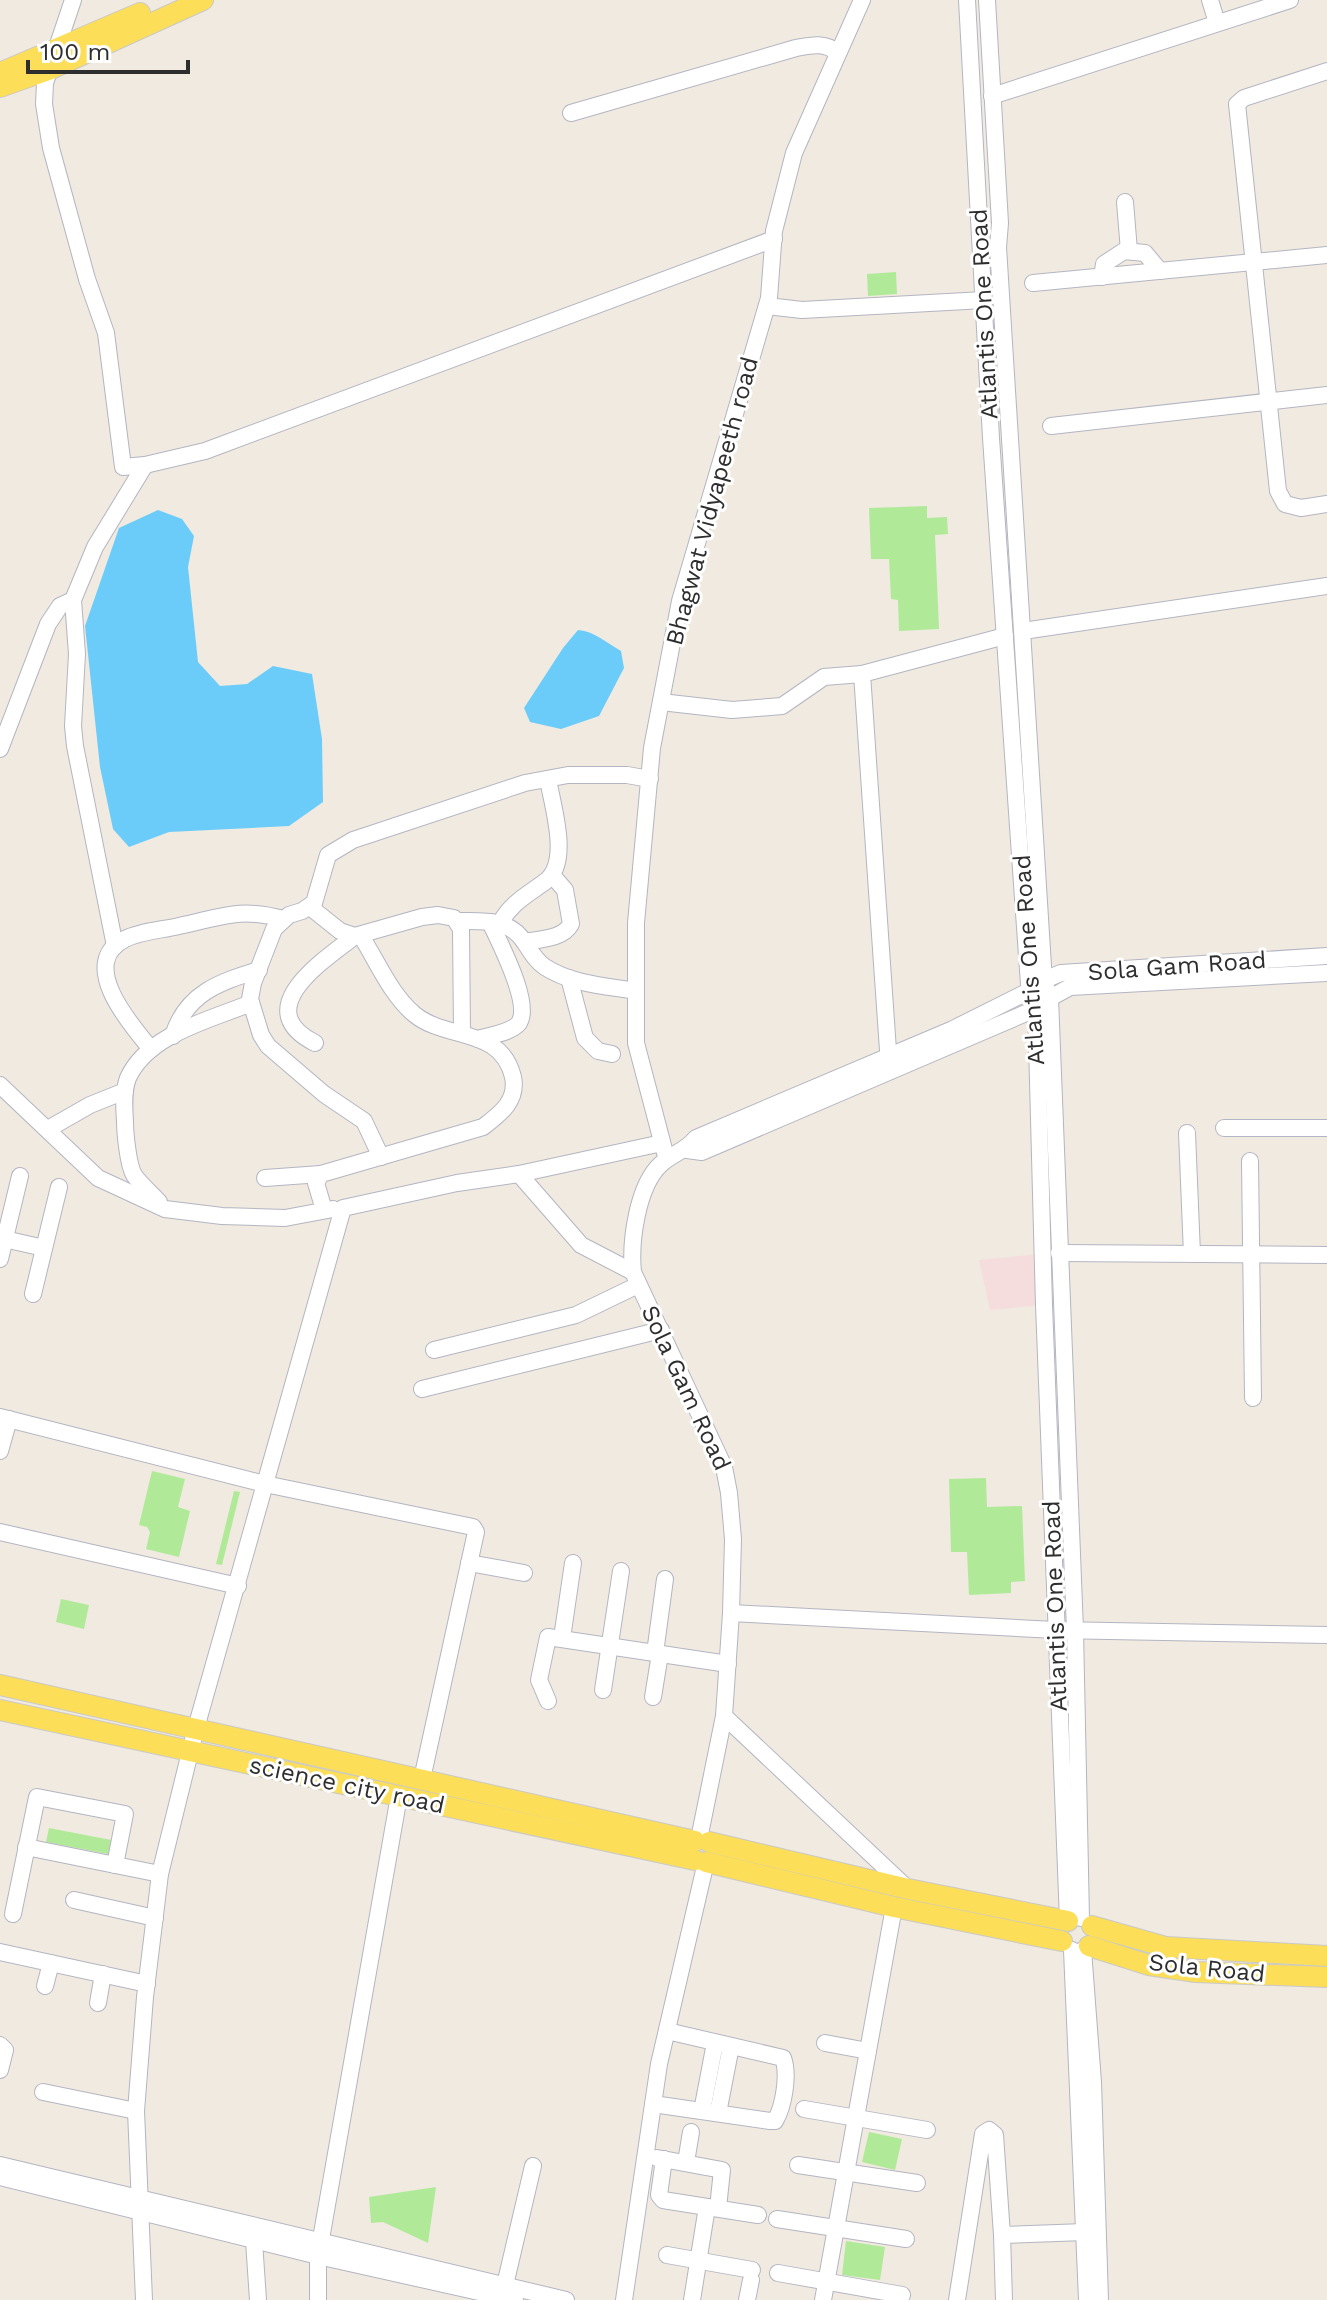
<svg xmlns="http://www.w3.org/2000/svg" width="1327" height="2300" viewBox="0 0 1327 2300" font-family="'Work Sans',sans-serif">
  <rect width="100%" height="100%" fill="#f0eae0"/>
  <polygon fill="#f6dddd" points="1039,1254 1044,1305 990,1310 979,1260"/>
  <g fill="#b0ea99">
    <polygon points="896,272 897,294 868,296 867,274"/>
    <polygon points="927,506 927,518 947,517 948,534 935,535 939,629 899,631 898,600 891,599 889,559 871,559 869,508"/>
    <polygon points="152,1471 185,1479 178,1507 190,1511 179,1557 146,1549 150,1532 147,1527 139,1525"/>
    <polygon points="986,1478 987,1507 1022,1506 1025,1581 1011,1582 1011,1593 969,1595 967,1552 951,1552 949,1479"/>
    <polygon points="234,1491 240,1492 222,1565 216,1564"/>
    <polygon points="61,1599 89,1605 84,1629 56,1622"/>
    <polygon points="49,1828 111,1840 108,1854 46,1842"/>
    <polygon points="869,2132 902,2139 895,2170 862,2162"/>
    <polygon points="436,2187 428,2243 383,2222 371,2223 369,2197"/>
    <polygon points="846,2241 885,2247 880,2280 842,2275"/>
  </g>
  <g fill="#6cccf9">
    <polygon points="158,510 182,519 194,536 188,567 198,662 220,686 247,684 273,666 312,674 322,739 323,802 289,826 169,832 129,847 113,829 100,767 85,626 119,528"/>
    <path d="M578 630C596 632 605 642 621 651L624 668 599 716 561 729 530 722 524 708 563 648Z"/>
  </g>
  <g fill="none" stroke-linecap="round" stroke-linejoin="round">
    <defs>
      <g id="minor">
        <polyline points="73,0 45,83 44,104 51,148 87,279 106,333 123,467 145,465 205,451 774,239"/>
        <polyline points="967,0 991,438 1030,999 1036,1007 1044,1305 1068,1921"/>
        <polyline points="987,0 1000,223 998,247 1044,982 1050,998 1075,1630 1081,1918"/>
        <polyline points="1210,0 1217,23"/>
        <polyline points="1327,71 1244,98 1237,104 1278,491 1285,504 1301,508 1327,504"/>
        <polyline points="992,96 1290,0"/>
        <path d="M571 113 796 48C812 45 825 42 838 53"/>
        <polyline points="1125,202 1129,251"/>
        <polyline points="1102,277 1104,264 1124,251 1145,253 1160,271"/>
        <polyline points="1033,283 1327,255"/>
        <polyline points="767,306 802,310 984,300"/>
        <polyline points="1051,426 1327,395"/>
        <polyline points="1023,631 1327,586"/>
        <polyline points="661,702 732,710 782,706 824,677 862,674"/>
        <polyline points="0,749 48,624 60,606 73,600"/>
        <polyline points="310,907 340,931 355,936 422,917 438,915 454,918 461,929 462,1032"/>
        <path d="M457 921C483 921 510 918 525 943 531 952 536 961 545 967 571 984 606 986 636 991"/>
        <path d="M500 923C512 902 527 895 546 881 571 861 552 805 548 779"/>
        <path d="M525 942C541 939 563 939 571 924L565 890 552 875"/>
        <polyline points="115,946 75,746 73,726 77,654 73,600 95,547 145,465"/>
        <polyline points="569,978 585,1038 598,1051 612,1054"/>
        <path d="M173 1036C186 993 220 982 259 970"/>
        <path d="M478 1039C490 1035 511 1033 519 1023 532 1003 499 942 490 922"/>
        <path d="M315 1043C248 1009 324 960 355 936"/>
        <path d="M151 1049C130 1024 77 963 125 939 141 931 162 930 179 926 222 917 239 907 283 919"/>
        <polyline points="889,1065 862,674 1005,636"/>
        <polyline points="0,1085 98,1178 165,1209 222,1216 285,1218 333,1209"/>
        <polyline points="1224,1128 1327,1128"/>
        <polyline points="48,1129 90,1105 125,1091"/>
        <polyline points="1187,1133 1192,1254"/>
        <polyline points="687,1150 702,1152 1040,1007 1050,998 1070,987 1327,973"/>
        <polyline points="665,1153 636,1043 636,923 652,748 680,601 769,298 774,231 794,153 862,0"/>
        <polyline points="381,1157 364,1121 324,1094 268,1046 261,1035 250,999 253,983 274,929 289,915 302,911 314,903 328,855 353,840 525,783 568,775 627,775 650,779"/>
        <polyline points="1250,1161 1253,1398"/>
        <polyline points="519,1174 581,1245 633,1272"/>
        <polyline points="265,1178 321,1174"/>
        <path d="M159 1202C151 1193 140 1184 134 1175 128 1165 125 1132 125 1121 124 1107 123 1091 128 1078 148 1034 210 1020 251 1003"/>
        <path d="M324 1210 316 1183 321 1174 483 1127C500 1114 518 1101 513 1077 501 1026 446 1041 414 1014 391 995 377 961 361 936"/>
        <polyline points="0,1238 44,1248"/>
        <polyline points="1059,1253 1327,1255"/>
        <polyline points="0,1259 20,1176"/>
        <polyline points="33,1294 59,1187"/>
        <polyline points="434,1350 576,1315 638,1285"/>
        <polyline points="422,1389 661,1330"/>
        <polyline points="0,1417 265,1484 473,1527 476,1532 422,1779"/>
        <polyline points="0,1451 9,1419"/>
        <polyline points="0,1532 238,1586"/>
        <polyline points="469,1563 524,1573"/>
        <polyline points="731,1613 1055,1630 1327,1635"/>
        <polyline points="562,1638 573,1563"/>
        <polyline points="655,1653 665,1579"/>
        <polyline points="603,1690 621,1571"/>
        <polyline points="653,1697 660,1654"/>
        <polyline points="548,1701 539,1680 548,1637 728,1664"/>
        <polyline points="724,1716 908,1889"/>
        <path d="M699 1839 724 1716 731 1613 733 1539 729 1493 724 1467 633 1272C630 1242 637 1186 661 1164 673 1153 686 1151 696 1138L953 1029 1031 990 1037 983 1061 973 1327 956"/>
        <polyline points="26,1847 160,1874"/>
        <polyline points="74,1900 155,1918"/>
        <polyline points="13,1914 37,1797 125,1814 115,1865"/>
        <polyline points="1072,1950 1087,2300"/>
        <polyline points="1083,1950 1093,2082 1100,2300"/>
        <polyline points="0,1952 147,1984"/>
        <polyline points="45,1986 51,1963"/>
        <polyline points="98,2003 103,1974"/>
        <polyline points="825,2043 868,2051"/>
        <polyline points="0,2045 5,2050 0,2070"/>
        <polyline points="43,2092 136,2111"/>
        <path d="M653 2104 770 2121H775C784 2106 789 2074 783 2058L667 2031"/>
        <polyline points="804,2109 927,2130"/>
        <polyline points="702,2111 715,2043"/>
        <polyline points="718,2113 731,2046"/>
        <polyline points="657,2158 722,2170 718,2208"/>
        <polyline points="664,2159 659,2195 663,2200 758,2215"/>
        <polyline points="686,2162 691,2132"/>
        <polyline points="0,2165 566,2300"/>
        <polyline points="798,2165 917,2183"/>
        <polyline points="0,2177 318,2256 515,2300"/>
        <polyline points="777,2219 906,2239"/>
        <polyline points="1002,2235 1004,2300"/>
        <polyline points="254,2241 258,2300"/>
        <polyline points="667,2255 752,2270"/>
        <polyline points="778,2273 902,2295"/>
        <polyline points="505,2285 533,2166"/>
        <polyline points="144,2300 136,2111 145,1997 160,1874 196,1728 343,1208 457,1183 519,1174 662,1143"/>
        <polyline points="318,2300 318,2256 399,1796"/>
        <polyline points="624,2300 659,2064 706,1862"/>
        <polyline points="692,2300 707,2207"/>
        <polyline points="747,2300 751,2280"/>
        <polyline points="823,2300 894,1907"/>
        <polyline points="957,2300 983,2134 989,2130 995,2135 1002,2235 1085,2232"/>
      </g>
      <g id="major">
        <polyline points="0,73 140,13"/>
        <polyline points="0,87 51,69 203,0"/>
        <polyline points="0,1685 695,1841"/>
        <polyline points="0,1710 695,1860"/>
        <polyline points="709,1842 908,1889 1068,1921"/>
        <polyline points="706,1862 894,1907 1062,1941"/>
        <polyline points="1092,1926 1166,1947 1327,1956"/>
        <polyline points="1089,1946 1149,1965 1196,1972 1327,1977"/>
      </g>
    </defs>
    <use href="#minor" stroke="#b4b5c2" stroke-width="18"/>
    <use href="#major" stroke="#c9c9c9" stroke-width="22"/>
    <use href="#minor" stroke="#fff" stroke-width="16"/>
    <use href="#major" stroke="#fcde59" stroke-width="20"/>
  </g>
  <g text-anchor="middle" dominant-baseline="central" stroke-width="6" stroke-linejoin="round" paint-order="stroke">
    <g font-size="24" fill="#2e2e2e" stroke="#fff">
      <text transform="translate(984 314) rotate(-93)">Atlantis One Road</text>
      <text transform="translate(712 501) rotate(-75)">Bhagwat Vidyapeeth road</text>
      <text transform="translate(1029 960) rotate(-94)">Atlantis One Road</text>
      <text transform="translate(1177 966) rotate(-4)">Sola Gam Road</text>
      <text transform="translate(686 1388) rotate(65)">Sola Gam Road</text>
      <text transform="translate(1055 1606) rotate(-92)">Atlantis One Road</text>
      <text transform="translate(347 1785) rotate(12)">science city road</text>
      <text transform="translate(1207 1968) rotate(6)">Sola Road</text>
    </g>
  </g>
  <path d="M28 60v12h160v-12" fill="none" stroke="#2e2e2e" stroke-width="4"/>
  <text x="40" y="60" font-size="24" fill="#2e2e2e" stroke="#ffffff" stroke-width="6" paint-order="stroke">100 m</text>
</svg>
